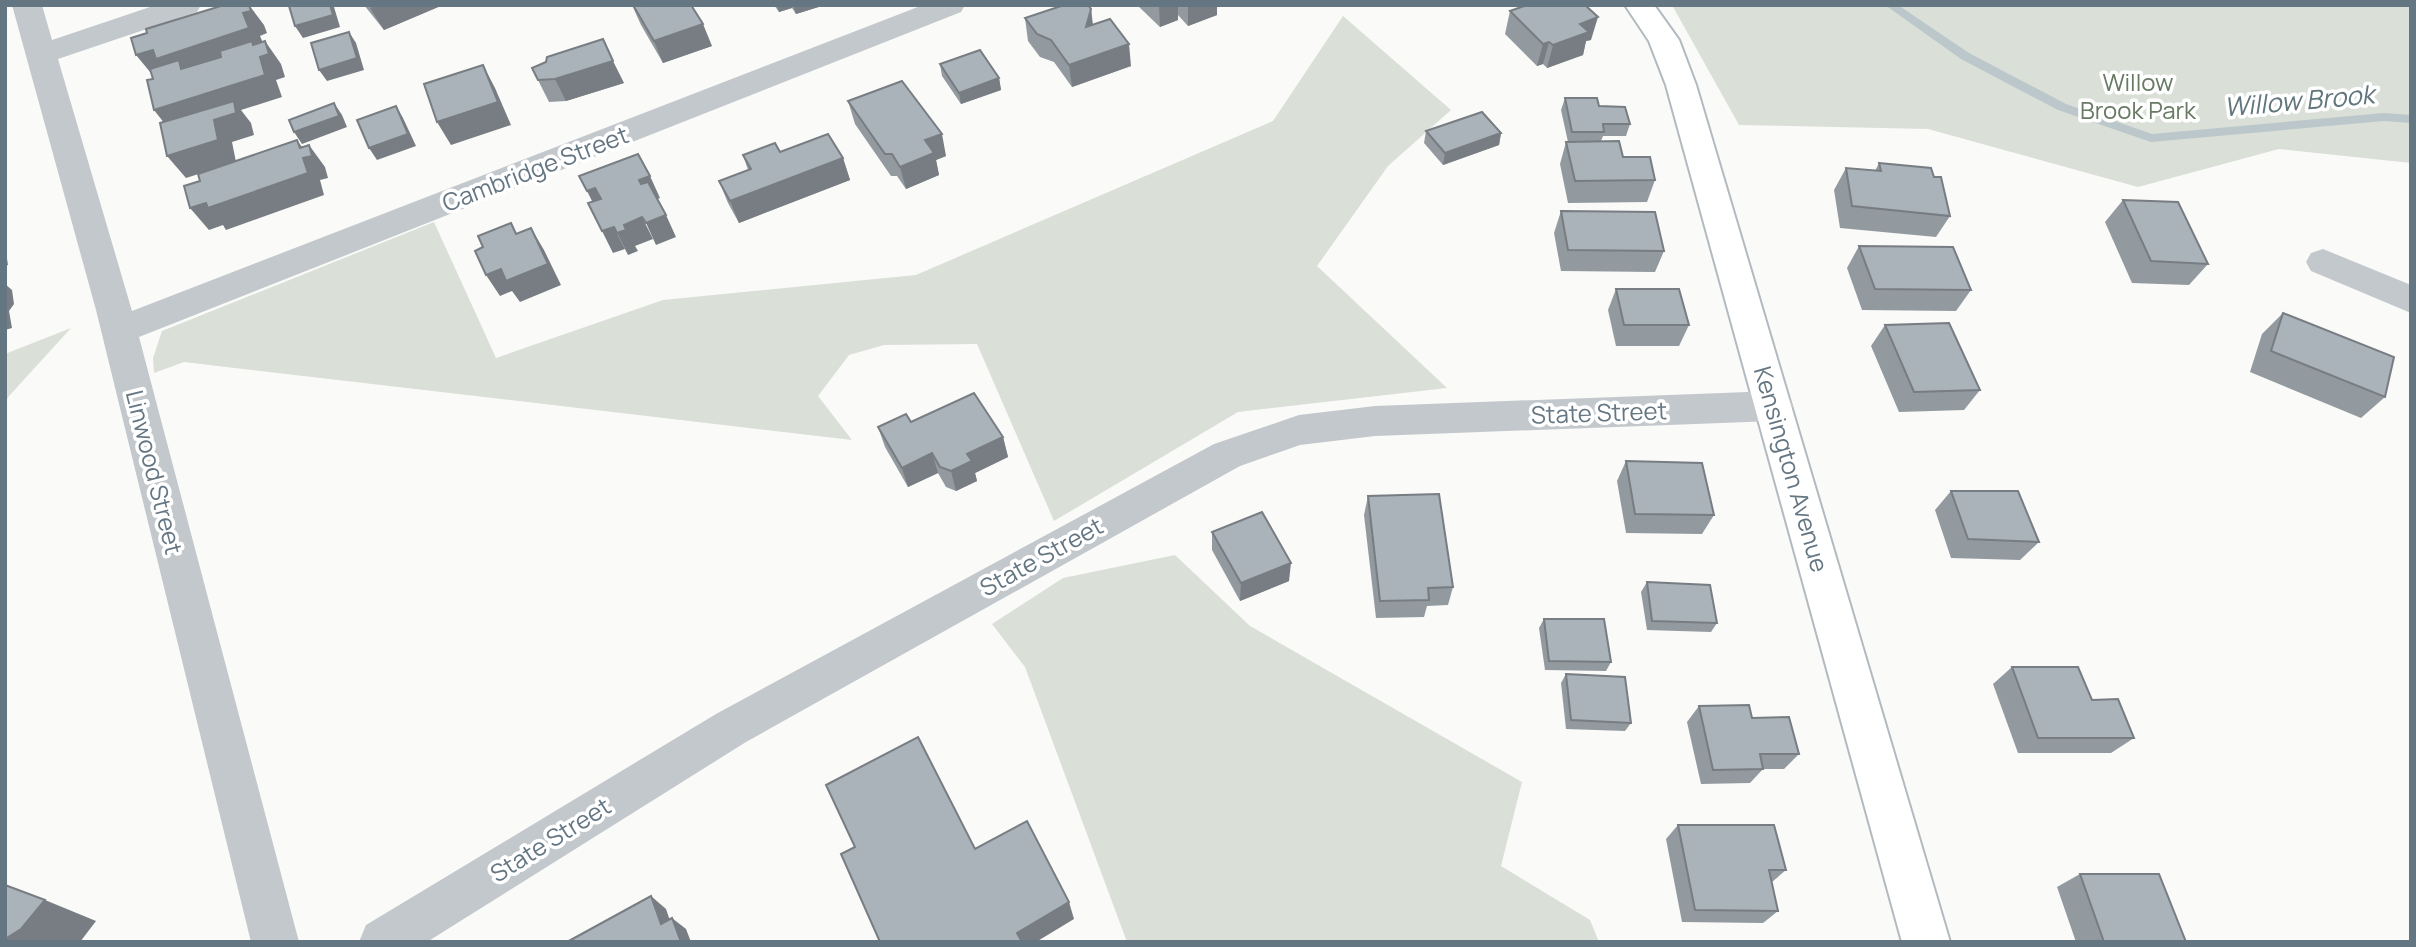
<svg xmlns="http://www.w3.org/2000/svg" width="2416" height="947" viewBox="0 0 2416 947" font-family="Manrope,sans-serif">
  <rect width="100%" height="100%" fill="#fafaf8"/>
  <g fill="#dadfd7">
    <polygon points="1672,5 2411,5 2411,163 2279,149 2138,187 1928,129 1739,125"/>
    <polygon points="1343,16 1451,110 1388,166 1317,266 1447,388 1238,412 1054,521 977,344 884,345 849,355 818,396 852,440 184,362 154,373 153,358 162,331 434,222 496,358 663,300 916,275 1273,121"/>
    <polygon points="71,328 9,396 5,403 5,354"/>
    <polygon points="1175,555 1250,626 1522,782 1501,866 1590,920 1599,942 1127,942 1025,667 992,624 1063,578"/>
  </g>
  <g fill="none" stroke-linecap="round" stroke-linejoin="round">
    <polygon fill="#bbc7cb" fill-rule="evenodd" points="1885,5 1898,5 1969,53 2066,104 2152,134 2384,113 2411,115 2411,123 2384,121 2151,142 2058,110 1961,59"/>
    <defs>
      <polygon id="secondary" points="1625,5 1654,5 1679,40 1696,85 1950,942 1902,942 1666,85 1649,41"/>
    </defs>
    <use href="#secondary" stroke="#b3babf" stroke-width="4"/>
    <g fill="#c3c8cc" fill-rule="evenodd">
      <polygon points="12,5 42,5 52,40 156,5 201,5 197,12 58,59 132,311 923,5 965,5 961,12 139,337 299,942 251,942 96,310"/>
      <polygon points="2323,249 2411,285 2411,313 2311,271 2306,262 2311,253"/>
      <polygon points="1774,391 1787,395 1793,406 1787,417 1774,421 1375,436 1300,445 1240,466 746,742 427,942 359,942 366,925 716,714 1214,444 1299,415 1375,406"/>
    </g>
    <use href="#secondary" fill="#fff" fill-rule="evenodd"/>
  </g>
  <g fill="#929a9f">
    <polygon points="364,5 443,5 384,30"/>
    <polygon points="632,5 712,46 663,63 641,25"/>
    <polygon points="774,5 825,5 796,14 792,8 779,12"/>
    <polygon points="1137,5 1217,5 1217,15 1188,26 1178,15 1178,20 1160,27"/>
    <polygon points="1091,9 1093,24 1131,66 1072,87 1054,62 1040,57 1028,41 1025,18"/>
    <polygon points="1510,11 1591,40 1586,41 1583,55 1547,68 1543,64 1537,66 1505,34"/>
    <polygon points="940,64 999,78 1001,90 961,104 942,76"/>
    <polygon points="532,68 624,83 566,101 549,102"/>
    <polygon points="1565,98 1599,106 1630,124 1626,136 1603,136 1601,141 1655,180 1647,202 1568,203 1560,164 1566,142 1568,142 1561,110"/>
    <polygon points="848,101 946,156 936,160 939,175 906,189 897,176 891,176 855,124"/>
    <polygon points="1426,131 1501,133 1499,145 1443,165 1424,143"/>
    <polygon points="780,152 843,158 850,180 739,223 728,203 719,181 748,170 743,155"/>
    <polygon points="1879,163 1934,177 1950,216 1936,237 1840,228 1834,190 1846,168 1875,171"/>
    <polygon points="2123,200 2208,264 2189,285 2132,283 2105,222"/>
    <polygon points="1561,211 1664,251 1655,272 1561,271 1554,233"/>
    <polygon points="1859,246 1971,290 1956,311 1862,310 1847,268"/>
    <polygon points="1616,289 1689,325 1679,346 1616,346 1608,310"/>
    <polygon points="2283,313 2385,397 2361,418 2250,372 2262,334"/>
    <polygon points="1885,325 1980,390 1964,410 1899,412 1871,346"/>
    <polygon points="911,422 1003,437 1008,457 975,473 977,481 956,491 946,487 938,473 908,487 885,447 878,427"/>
    <polygon points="1626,461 1714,515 1702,534 1626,533 1617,481"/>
    <polygon points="1951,491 2039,542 2020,560 1951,558 1935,510"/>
    <polygon points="1368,496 1453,587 1448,605 1427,606 1424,617 1376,618 1364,515"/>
    <polygon points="1212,532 1289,581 1240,601 1212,550"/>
    <polygon points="1647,582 1717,623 1711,632 1647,630 1641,592"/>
    <polygon points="1544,619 1611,662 1606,671 1545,670 1539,628"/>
    <polygon points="2012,667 2134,738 2111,753 2018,753 1993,684"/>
    <polygon points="1566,674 1631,723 1625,731 1566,729 1561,683"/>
    <polygon points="1699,706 1752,718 1799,754 1784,769 1763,769 1750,783 1701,784 1687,722"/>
    <polygon points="1678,825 1786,870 1772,882 1778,911 1763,923 1682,922 1666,839"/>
    <polygon points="2080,874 2186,942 2076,942 2057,887"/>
  </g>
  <g fill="#777d82">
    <polygon points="249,5 264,25 267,33 260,36 266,50 265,41 281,64 285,77 276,80 282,97 241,110 251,123 254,135 232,142 236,162 186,178 167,156 172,133 154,110 155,78 136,55 243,13"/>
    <polygon points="330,5 333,5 334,7 340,27 303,38 295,26"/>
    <polygon points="377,5 443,5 384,30 370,8"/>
    <polygon points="777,5 791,5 792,8 779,12"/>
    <polygon points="793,5 825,5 796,14"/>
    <polygon points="1159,5 1178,5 1178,20 1160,27"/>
    <polygon points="1188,5 1217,5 1217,15 1188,26"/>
    <polygon points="1091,9 1093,32 1086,27"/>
    <polygon points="1598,17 1591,40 1586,41 1583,55 1547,68 1553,45 1580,24"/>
    <polygon points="703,24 712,46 663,63 654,41"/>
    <polygon points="349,32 356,43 364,70 327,81 319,70"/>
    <polygon points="1549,42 1543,64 1537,66 1543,44"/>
    <polygon points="1129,44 1131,66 1072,87 1069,65"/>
    <polygon points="613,61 624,83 566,101 555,79"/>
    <polygon points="483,65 495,88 511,125 451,145 437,122"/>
    <polygon points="999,78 1001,90 961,104 959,93"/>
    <polygon points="334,103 342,115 347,127 302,144 294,132"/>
    <polygon points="396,106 403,118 416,146 377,160 369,148"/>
    <polygon points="1501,133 1499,145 1443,165 1445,153"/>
    <polygon points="942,134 946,156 936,160 939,175 906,189 900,167 925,140"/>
    <polygon points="297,140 309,157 309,145 325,167 328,178 320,180 324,195 226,230 223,225 209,230 190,208 300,148"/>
    <polygon points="843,158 850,180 739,223 730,201"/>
    <polygon points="650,176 660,198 650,202 639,180"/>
    <polygon points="595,188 607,210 598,213 587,191"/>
    <polygon points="666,215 676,237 656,245 646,223"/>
    <polygon points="642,217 653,239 635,246 638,251 628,255 617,233 624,225"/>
    <polygon points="614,227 625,249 613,253 602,231"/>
    <polygon points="531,228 544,250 561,285 520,302 512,291 500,296 486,275"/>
    <polygon points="5,246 8,265 5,266"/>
    <polygon points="5,284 12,290 14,304 9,311 12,328 5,330"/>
    <polygon points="1003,437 1008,457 975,473 977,481 956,491 951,471 967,454"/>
    <polygon points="932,453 938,473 908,487 902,468"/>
    <polygon points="1291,563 1289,581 1240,601 1241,583"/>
    <polygon points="651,896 666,909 675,935 661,924"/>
    <polygon points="45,900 96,921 80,942 5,942 5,939"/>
    <polygon points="1069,902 1074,919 1036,942 1021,942 1017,933"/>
    <polygon points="672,918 686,929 691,942 681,942"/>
  </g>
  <g fill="#aab3b9" stroke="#777d82" stroke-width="2">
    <polygon points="224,5 249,5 251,11 243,13 249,28 156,59 153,50 136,55 131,38 147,33 146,29"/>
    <polygon points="291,5 330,5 333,15 295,26 289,6"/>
    <polygon points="633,5 691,5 703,24 654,41"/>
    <polygon points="1064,5 1088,5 1091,9 1086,27 1110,19 1129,44 1069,65 1051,40 1037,34 1025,18"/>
    <polygon points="1527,5 1585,5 1598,17 1580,24 1589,32 1553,45 1549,42 1543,44 1510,11"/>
    <polygon points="349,32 357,58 319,70 311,43"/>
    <polygon points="603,39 613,61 555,79 538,80 532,68 546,62 547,57"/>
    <polygon points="252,41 253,45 265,41 269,54 260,57 265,75 154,110 147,80 153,79 150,69 179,60 181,69 221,57 220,51"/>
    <polygon points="980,50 999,78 959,93 940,64"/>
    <polygon points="483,65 498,102 437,122 424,84"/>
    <polygon points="902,81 942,134 925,140 934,153 900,167 892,154 885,154 848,101"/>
    <polygon points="1565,98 1597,98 1599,106 1625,107 1630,124 1603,124 1604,132 1572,132"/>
    <polygon points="234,101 236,113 214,120 218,140 167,156 160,123"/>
    <polygon points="334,103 339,116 294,132 289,120"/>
    <polygon points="396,106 408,134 369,148 357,120"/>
    <polygon points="1482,112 1501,133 1445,153 1426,131"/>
    <polygon points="828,134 843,158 730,201 719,181 751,169 743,155 775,143 780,152"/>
    <polygon points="297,140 300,148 309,145 312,156 303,158 308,173 208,208 206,203 190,208 184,186 200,181 198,174"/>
    <polygon points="1619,141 1623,157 1650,157 1655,180 1575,181 1566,142"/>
    <polygon points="638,154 650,176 639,180 641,184 648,182 666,215 646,223 642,217 624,225 626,230 617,233 614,227 602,231 588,203 601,199 595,188 587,191 579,176"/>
    <polygon points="1879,163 1931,168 1934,177 1941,177 1950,216 1852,206 1846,168 1881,171"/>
    <polygon points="2123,200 2178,202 2208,264 2151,261"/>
    <polygon points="1561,211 1655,212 1664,251 1568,250"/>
    <polygon points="511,223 516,234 531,228 548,264 506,281 501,269 486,275 475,251 483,247 478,236"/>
    <polygon points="1859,246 1953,247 1971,290 1875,289"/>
    <polygon points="1616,289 1679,289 1689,325 1624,325"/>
    <polygon points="2283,313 2394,357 2385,397 2271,351"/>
    <polygon points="1949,323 1980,390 1914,392 1885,325"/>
    <polygon points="974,393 1003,437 967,454 972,461 951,471 940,467 932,453 902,468 878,427 906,414 911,422"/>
    <polygon points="1626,461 1702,463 1714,515 1635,514"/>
    <polygon points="1951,491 2018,491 2039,542 1968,539"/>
    <polygon points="1439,494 1453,587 1428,588 1429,600 1380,601 1368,496"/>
    <polygon points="1262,512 1291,563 1241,583 1212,532"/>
    <polygon points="1647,582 1710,585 1717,623 1652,621"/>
    <polygon points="1544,619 1604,619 1611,662 1549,661"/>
    <polygon points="2012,667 2078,667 2092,700 2118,699 2134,738 2038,738"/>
    <polygon points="1566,674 1625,677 1631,723 1571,720"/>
    <polygon points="1749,705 1752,718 1789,717 1799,754 1760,754 1763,769 1713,770 1699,706"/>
    <polygon points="918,737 975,849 1027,821 1069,902 1017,933 1022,942 880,942 841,854 855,847 826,785"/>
    <polygon points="1678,825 1774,825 1786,870 1769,870 1778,911 1695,910"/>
    <polygon points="2080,874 2159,874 2186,942 2104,942"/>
    <polygon points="5,885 45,900 21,929 5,939"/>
    <polygon points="651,896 661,924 672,918 681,942 567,942"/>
  </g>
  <g text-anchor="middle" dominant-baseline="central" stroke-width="7" stroke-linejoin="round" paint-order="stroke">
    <g font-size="24" fill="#687a64" stroke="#fff">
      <text x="2138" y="81">Willow<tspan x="2138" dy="28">Brook Park</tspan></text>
    </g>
    <g font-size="24" fill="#657683" stroke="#fff">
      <text transform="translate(535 168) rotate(-21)">Cambridge Street</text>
      <text transform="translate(1599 412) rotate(-2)">State Street</text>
      <text transform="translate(1792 469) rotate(74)">Kensington Avenue</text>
      <text transform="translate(155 472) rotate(76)">Linwood Street</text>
      <text transform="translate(1041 556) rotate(-29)">State Street</text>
      <text transform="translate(550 839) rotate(-32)">State Street</text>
    </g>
    <g font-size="26" font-style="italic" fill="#60757c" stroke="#fff">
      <text transform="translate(2299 100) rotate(-5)">Willow Brook</text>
    </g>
  </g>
  <rect width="2416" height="947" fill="none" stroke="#657683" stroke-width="14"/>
</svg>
